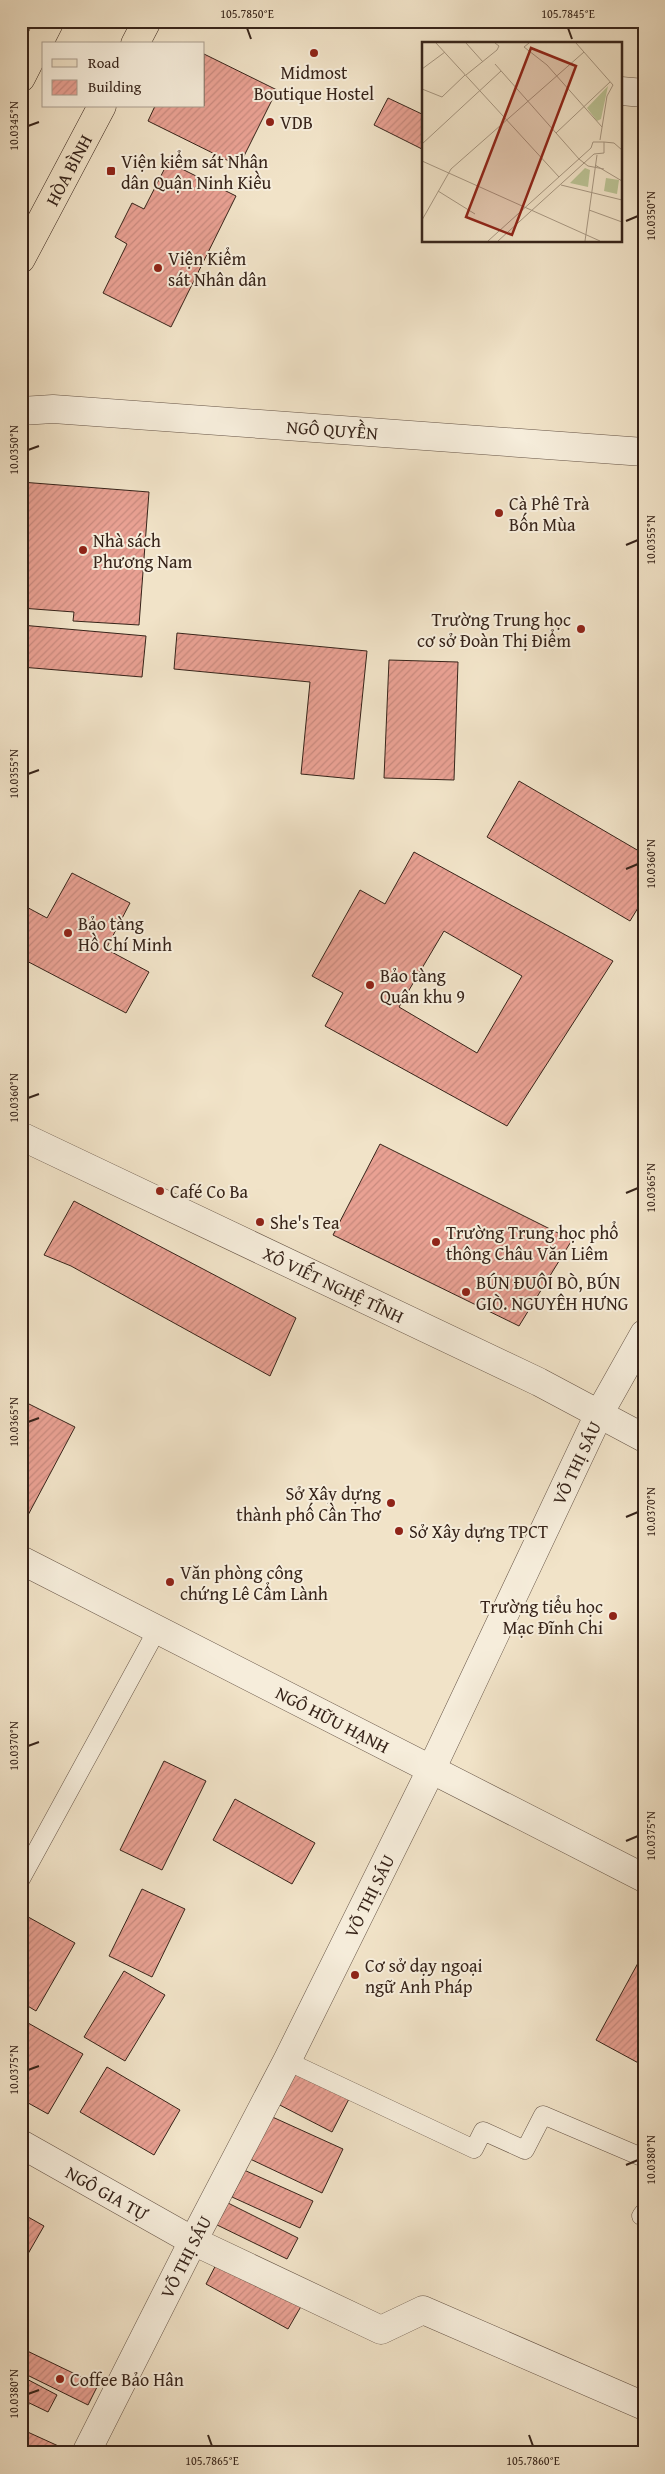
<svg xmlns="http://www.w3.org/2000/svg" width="665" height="2474" viewBox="0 0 665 2474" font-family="'Gentium Book Plus',serif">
  <defs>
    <pattern id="building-hatch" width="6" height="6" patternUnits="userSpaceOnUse" patternTransform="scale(1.25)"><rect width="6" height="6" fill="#e9a193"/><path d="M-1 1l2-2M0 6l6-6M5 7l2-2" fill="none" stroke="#c88a7e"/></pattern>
  </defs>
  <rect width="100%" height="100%" fill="#f1e3c8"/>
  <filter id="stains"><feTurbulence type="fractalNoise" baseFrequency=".004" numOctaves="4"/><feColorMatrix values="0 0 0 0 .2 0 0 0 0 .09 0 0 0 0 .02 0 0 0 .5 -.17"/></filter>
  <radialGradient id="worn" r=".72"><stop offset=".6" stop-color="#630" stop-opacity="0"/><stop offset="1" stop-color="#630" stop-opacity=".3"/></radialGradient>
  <g fill="url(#building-hatch)" stroke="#37241a" fill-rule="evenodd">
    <polygon points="204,54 277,90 239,166 148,121 155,106 204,106"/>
    <polygon points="388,98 424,115 424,150 374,125"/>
    <polygon points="168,162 236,196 171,327 103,293 127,244 115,237 132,203 144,209"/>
    <polygon points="21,482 149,492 139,625 73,621 74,612 21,608"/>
    <polygon points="21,625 146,636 142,677 21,667"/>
    <polygon points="177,633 367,651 354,779 301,774 310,682 174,669"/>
    <polygon points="389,660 458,662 454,780 384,778"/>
    <polygon points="519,781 644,854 644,898 630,921 487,837"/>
    <path d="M414 852 613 961 507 1126 325 1026 343 993 312 976 360 890 385 904ZM444 931 522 976 477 1053 399 1007Z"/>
    <polygon points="72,873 130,903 106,949 149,972 126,1013 21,958 21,904 47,918"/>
    <polygon points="380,1144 572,1240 519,1326 333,1235"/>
    <polygon points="74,1201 296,1318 270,1376 71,1266 44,1255"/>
    <polygon points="21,1400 75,1427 27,1517 21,1514"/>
    <polygon points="164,1761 206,1781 162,1870 120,1850"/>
    <polygon points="235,1799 315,1843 292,1884 213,1840"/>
    <polygon points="142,1889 185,1909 152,1977 109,1956"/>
    <polygon points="21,1913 75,1943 36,2011 21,2002"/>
    <polygon points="644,1952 644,2066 596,2040"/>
    <polygon points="124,1971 165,1995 125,2061 84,2037"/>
    <polygon points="21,2019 83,2054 48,2114 21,2099"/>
    <polygon points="291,2065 351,2095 332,2132 272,2101"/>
    <polygon points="107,2067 180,2110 154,2155 80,2112"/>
    <polygon points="268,2115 343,2149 322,2193 248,2158"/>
    <polygon points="244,2170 313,2201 300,2228 232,2197"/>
    <polygon points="224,2201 298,2238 287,2259 213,2223"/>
    <polygon points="21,2213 44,2226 21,2266"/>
    <polygon points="220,2257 303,2303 288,2329 206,2284"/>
    <polygon points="21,2348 98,2385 88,2405 21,2372"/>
    <polygon points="21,2376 57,2395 48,2412 21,2399"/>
    <polygon points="21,2401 29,2404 22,2421 21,2420"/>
    <polygon points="21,2429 65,2449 63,2453 21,2453"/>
  </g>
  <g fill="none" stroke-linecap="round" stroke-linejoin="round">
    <defs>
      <g id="service">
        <polyline points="21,1879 157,1630"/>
        <polyline points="287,2061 474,2149 483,2131 525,2150 543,2115 644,2158"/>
        <polyline points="641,2216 644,2212"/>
      </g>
      <g id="minor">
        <polyline points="621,91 644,93"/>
        <path id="s1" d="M21 1560 644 1878"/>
        <polyline points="193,2241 381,2330 423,2310 644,2406"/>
        <path id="s2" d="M86 2453 193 2241 287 2061 431 1770 599 1414 644 1334"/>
      </g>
      <g id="tertiary">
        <path id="s3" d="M21 411 53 409 644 452"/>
        <path id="s4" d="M21 1136 539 1382 644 1438"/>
        <path id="s5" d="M21 2144 193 2241"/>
      </g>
      <g id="primary">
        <polyline points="135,44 147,21"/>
        <polyline points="21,78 50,21"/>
        <path id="s6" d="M21 259 102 106"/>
      </g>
    </defs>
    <use href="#service" stroke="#665446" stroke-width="19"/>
    <use href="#minor" stroke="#665446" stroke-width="29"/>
    <use href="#tertiary" stroke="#665446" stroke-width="29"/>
    <use href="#primary" stroke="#37241a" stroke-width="29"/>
    <use href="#service" stroke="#f6eddb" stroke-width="18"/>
    <use href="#minor" stroke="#f6eddb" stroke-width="28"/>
    <use href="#tertiary" stroke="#f6eddb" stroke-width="28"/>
    <use href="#primary" stroke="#f1e3c8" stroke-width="28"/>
  </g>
  <path fill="none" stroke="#37241a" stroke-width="2" d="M247 28 251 39M568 28 572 39M28 126 39 122M626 221 638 216M28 450 39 446M626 545 638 540M28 774 39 770M626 869 638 864M28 1098 39 1094M626 1193 638 1188M28 1422 39 1418M626 1517 638 1512M28 1746 39 1742M626 1841 638 1836M28 2070 39 2066M626 2165 638 2160M28 2394 39 2390M208 2435 212 2446M529 2435 533 2446"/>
  <g fill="#8f2418" stroke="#f6eddb" stroke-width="2">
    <circle cx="314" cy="53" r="5"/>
    <circle cx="270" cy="122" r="5"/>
    <rect x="106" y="166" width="10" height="10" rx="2.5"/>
    <circle cx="158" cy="268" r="5"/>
    <circle cx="499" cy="513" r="5"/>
    <circle cx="83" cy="550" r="5"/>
    <circle cx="581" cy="629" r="5"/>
    <circle cx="68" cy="933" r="5"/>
    <circle cx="370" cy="985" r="5"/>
    <circle cx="160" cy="1191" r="5"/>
    <circle cx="260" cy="1222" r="5"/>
    <circle cx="436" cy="1242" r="5"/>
    <circle cx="466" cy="1292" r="5"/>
    <circle cx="391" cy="1503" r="5"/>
    <circle cx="399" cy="1531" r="5"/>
    <circle cx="170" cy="1582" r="5"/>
    <circle cx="613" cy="1616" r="5"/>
    <circle cx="355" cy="1975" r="5"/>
    <circle cx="60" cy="2379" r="5"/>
  </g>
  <g text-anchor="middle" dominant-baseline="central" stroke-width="4" stroke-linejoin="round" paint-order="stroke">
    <g font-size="18" fill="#37241a" stroke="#f6eddb" text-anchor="start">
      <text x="314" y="72" text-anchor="middle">Midmost<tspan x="314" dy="21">Boutique Hostel</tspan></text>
      <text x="280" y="122">VDB</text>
      <text x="121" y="161">Viện kiểm sát Nhân<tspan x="121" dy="21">dân Quận Ninh Kiều</tspan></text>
      <text x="168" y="258">Viện Kiểm<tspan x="168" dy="21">sát Nhân dân</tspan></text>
      <text x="509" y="503">Cà Phê Trà<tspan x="509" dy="21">Bốn Mùa</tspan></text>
      <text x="93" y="540">Nhà sách<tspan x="93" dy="21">Phương Nam</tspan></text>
      <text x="571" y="619" text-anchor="end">Trường Trung học<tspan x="571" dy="21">cơ sở Đoàn Thị Điểm</tspan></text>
      <text x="78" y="923">Bảo tàng<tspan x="78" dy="21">Hồ Chí Minh</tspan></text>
      <text x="380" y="975">Bảo tàng<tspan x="380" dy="21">Quân khu 9</tspan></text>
      <text x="170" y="1191">Café Co Ba</text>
      <text x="270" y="1222">She's Tea</text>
      <text x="446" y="1232">Trường Trung học phổ<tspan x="446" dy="21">thông Châu Văn Liêm</tspan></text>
      <text x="476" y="1282">BÚN ĐUÔI BÒ, BÚN<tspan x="476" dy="21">GIÒ. NGUYÊH HƯNG</tspan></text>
      <text x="381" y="1493" text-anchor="end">Sở Xây dựng<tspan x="381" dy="21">thành phố Cần Thơ</tspan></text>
      <text x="409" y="1531">Sở Xây dựng TPCT</text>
      <text x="180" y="1572">Văn phòng công<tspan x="180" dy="21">chứng Lê Cẩm Lành</tspan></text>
      <text x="603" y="1606" text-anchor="end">Trường tiểu học<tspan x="603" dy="21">Mạc Đĩnh Chi</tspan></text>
      <text x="365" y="1965">Cơ sở dạy ngoại<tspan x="365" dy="21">ngữ Anh Pháp</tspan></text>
      <text x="70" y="2379">Coffee Bảo Hân</text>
    </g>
    <g font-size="18" fill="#37241a" stroke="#f6eddb">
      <text stroke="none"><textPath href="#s6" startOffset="101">HÒA BÌNH</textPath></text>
      <text stroke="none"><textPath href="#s3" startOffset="312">NGÔ QUYỀN</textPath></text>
      <text stroke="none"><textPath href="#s4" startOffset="346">XÔ VIẾT NGHỆ TĨNH</textPath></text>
      <text stroke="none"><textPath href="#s2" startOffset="1105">VÕ THỊ SÁU</textPath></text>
      <text stroke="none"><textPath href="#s1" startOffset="350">NGÔ HỮU HẠNH</textPath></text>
      <text stroke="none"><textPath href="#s2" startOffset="625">VÕ THỊ SÁU</textPath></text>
      <text stroke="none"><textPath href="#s5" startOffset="99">NGÔ GIA TỰ</textPath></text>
      <text stroke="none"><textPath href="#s2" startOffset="220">VÕ THỊ SÁU</textPath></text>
    </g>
  </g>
  <g transform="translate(422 42)">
    <rect width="200" height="200" fill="#f1e3c8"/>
    <path d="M186 44 179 77 175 79 165 66ZM163 126 168 128 166 145 148 141ZM184 136 197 138 195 152 182 149Z" fill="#bbc395"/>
    <path fill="none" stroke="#a79782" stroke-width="1" d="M14 1 137 135M44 1 61 20M107 1 102 5 125 23 180 85M154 1 191 43 185 54 178 98M73 22 157 117 166 124 182 127M0 27 23 10M44 33 75 8 77 4 73 1M0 47 20 55 43 33M134 91 188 40M182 100 192 101 200 108M0 102 79 29M0 119 178 199M173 123 200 139M139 143 200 158M16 149 53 172M167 168 200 180M0 178 29 127 162 10M66 199 169 106 171 100H182V111L172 112M76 199 172 112M163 199 175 113"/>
    <path fill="#8f2418" fill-opacity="0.15" stroke="#8f2418" stroke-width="2.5" d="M109 6 154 24 90 193 44 175Z"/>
    <rect width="200" height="200" fill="none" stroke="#37241a" stroke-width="2.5"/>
  </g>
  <rect width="665" height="2474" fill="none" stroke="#f1e3c8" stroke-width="55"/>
  <rect x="42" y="42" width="162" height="65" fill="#f6eddb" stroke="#aa9d8e"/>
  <rect x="52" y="59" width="25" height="8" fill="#f1e3c8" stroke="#aa9d8e"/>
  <text x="88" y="68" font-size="15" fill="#37241a">Road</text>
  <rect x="52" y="80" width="25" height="15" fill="url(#building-hatch)" stroke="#aa9d8e"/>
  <text x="88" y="92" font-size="15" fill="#37241a">Building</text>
  <rect x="28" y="28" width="610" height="2418" fill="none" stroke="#37241a" stroke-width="2"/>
  <g font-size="12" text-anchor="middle" fill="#37241a">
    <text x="247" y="18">105.7850°E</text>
    <text x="568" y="18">105.7845°E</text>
    <text transform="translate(14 126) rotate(-90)" y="4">10.0345°N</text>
    <text transform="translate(651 216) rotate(-90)" y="4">10.0350°N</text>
    <text transform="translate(14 450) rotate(-90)" y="4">10.0350°N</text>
    <text transform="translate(651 540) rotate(-90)" y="4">10.0355°N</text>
    <text transform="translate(14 774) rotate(-90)" y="4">10.0355°N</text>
    <text transform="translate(651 864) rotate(-90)" y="4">10.0360°N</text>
    <text transform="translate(14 1098) rotate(-90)" y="4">10.0360°N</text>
    <text transform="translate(651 1188) rotate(-90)" y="4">10.0365°N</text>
    <text transform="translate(14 1422) rotate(-90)" y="4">10.0365°N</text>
    <text transform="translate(651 1512) rotate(-90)" y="4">10.0370°N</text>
    <text transform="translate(14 1746) rotate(-90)" y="4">10.0370°N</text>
    <text transform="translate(651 1836) rotate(-90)" y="4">10.0375°N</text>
    <text transform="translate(14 2070) rotate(-90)" y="4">10.0375°N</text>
    <text transform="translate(651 2160) rotate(-90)" y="4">10.0380°N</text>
    <text transform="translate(14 2394) rotate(-90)" y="4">10.0380°N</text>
    <text x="212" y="2465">105.7865°E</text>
    <text x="533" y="2465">105.7860°E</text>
  </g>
  <rect width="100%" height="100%" filter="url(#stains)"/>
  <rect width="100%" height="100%" fill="url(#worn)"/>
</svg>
